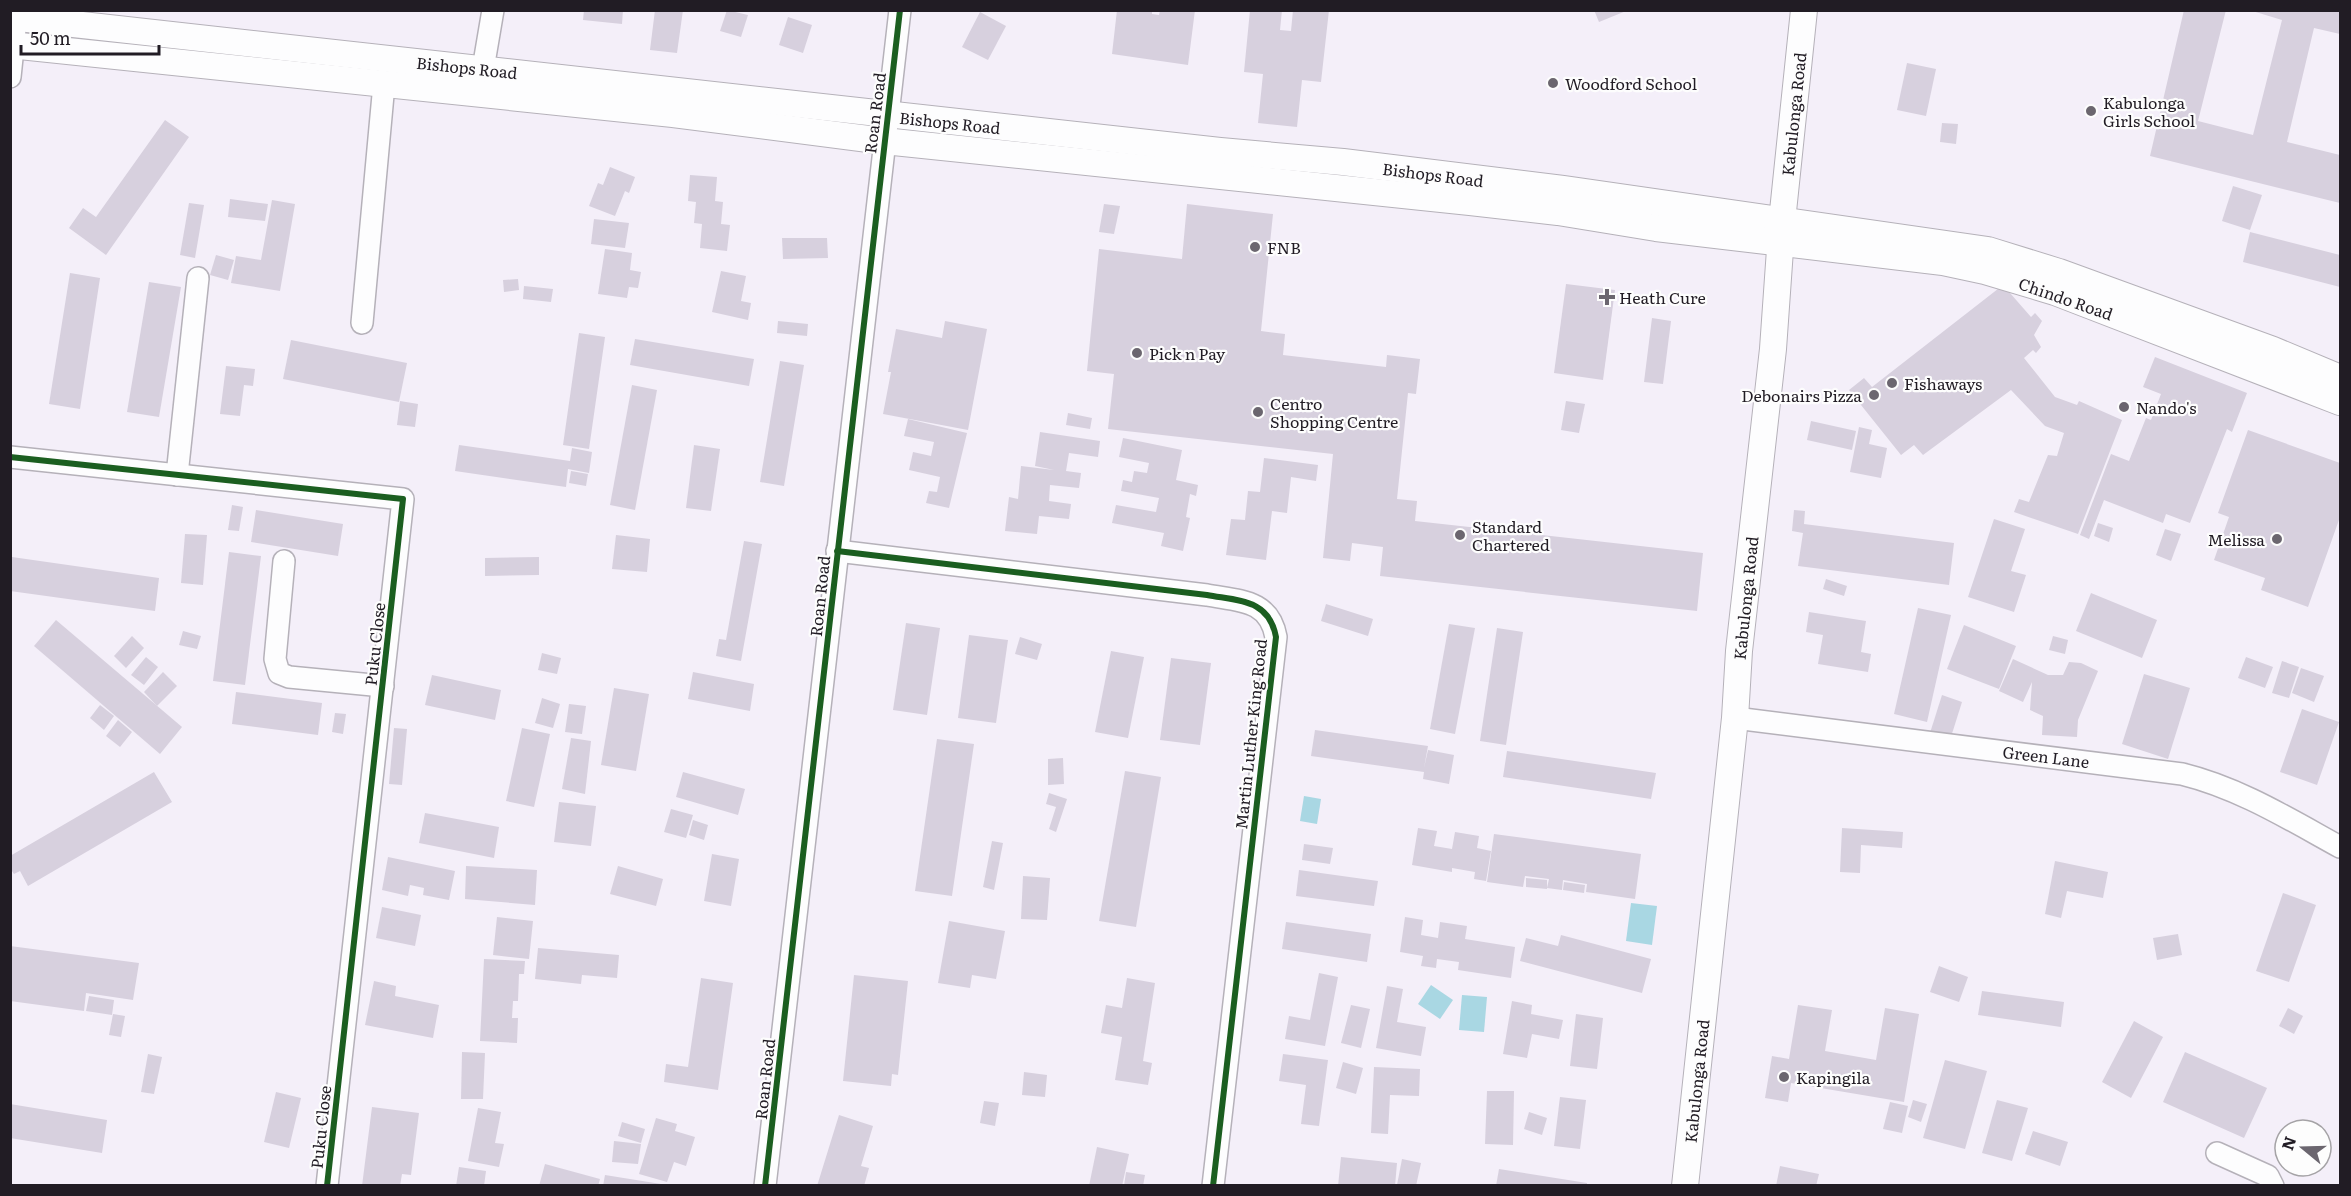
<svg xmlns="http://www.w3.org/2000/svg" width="2351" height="1196" viewBox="0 0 2351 1196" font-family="Literata,serif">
  <rect width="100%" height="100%" fill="#f4eff9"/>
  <g fill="#a9d7e3">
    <polygon points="1304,796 1321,799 1317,824 1300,821"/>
    <polygon points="1631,903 1657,906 1652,945 1626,941"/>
    <polygon points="1431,985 1453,1000 1440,1019 1418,1004"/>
    <polygon points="1462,995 1487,997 1484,1032 1459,1030"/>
  </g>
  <g fill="#d7d0de">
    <polygon points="584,10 623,10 622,24 583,20"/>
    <polygon points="655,10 683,10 677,53 650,50"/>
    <polygon points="727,10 748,15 741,37 720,31"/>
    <polygon points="1117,10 1152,10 1152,14 1159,15 1160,10 1195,10 1188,65 1112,54"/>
    <polygon points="1250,10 1282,10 1280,30 1291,31 1293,10 1329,10 1321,82 1302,80 1297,127 1258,123 1263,74 1244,72"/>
    <polygon points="1594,10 1626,10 1626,11 1599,22"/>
    <polygon points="2184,10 2226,10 2198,121 2253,135 2282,20 2249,10 2340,10 2340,34 2314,28 2287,142 2340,155 2340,203 2150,156"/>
    <polygon points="980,12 1006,26 988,60 962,47"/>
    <polygon points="788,17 812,25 803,53 779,45"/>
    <polygon points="1907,63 1936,69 1926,116 1897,110"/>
    <polygon points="165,120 189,137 106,255 69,228 83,208 96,217"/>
    <polygon points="1942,123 1958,124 1956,144 1940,142"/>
    <polygon points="610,167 635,177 629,193 625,191 615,216 589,206 598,183 603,185"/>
    <polygon points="690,175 717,177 715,201 723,202 721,224 730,225 727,251 700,248 702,224 694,223 696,202 688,201"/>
    <polygon points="2233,186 2262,195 2250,230 2222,221"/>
    <polygon points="230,199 268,204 265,221 228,217"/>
    <polygon points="272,200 295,204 280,291 231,283 236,256 261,260"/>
    <polygon points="189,203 204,205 195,258 180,255"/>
    <polygon points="1104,204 1120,206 1114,234 1099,232"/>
    <polygon points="1187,204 1273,214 1261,331 1285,334 1283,355 1386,367 1387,355 1420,359 1416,394 1408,393 1397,499 1417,501 1415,521 1703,553 1697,611 1380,576 1383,547 1352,543 1350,561 1323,558 1333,454 1108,429 1114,374 1087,371 1099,249 1182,259"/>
    <polygon points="594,219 629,223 625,248 591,244"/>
    <polygon points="2250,232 2340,255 2340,287 2243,262"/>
    <polygon points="782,238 827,238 828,258 783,259"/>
    <polygon points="605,249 632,253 630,270 641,272 638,288 629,287 627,298 598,294"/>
    <polygon points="216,255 234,260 228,280 210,275"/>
    <polygon points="721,271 746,276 741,301 751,303 748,320 712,312"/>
    <polygon points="70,273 100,278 80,409 49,404"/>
    <polygon points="518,279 519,290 504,292 503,280"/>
    <polygon points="149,282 181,287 159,417 127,412"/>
    <polygon points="1566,284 1615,290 1603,380 1554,373"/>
    <polygon points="2003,285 2031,317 2035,313 2042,321 2034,335 2041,347 2036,353 2033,350 2024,358 2055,397 2077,405 2079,401 2122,420 2078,534 2014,512 2019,499 2029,502 2048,455 2057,456 2064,433 2045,426 2011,390 1923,455 1914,445 1901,455 1849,390 1864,378 1872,387"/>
    <polygon points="524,286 553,289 551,302 523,299"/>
    <polygon points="1652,318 1671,321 1663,384 1644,382"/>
    <polygon points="778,321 808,324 807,336 777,333"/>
    <polygon points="945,321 987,329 968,430 883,414 891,372 888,372 896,329 942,338"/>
    <polygon points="579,333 605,337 589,449 563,445"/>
    <polygon points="635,339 754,359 749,386 630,365"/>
    <polygon points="291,340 407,363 399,402 283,379"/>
    <polygon points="2155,357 2247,393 2232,432 2227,429 2190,523 2166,514 2163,523 2104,500 2089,539 2080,535 2111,454 2129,461 2146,418 2151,420 2161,394 2143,387"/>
    <polygon points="780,361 804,365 784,486 760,482"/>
    <polygon points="226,366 255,369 253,386 244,385 240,416 220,414"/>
    <polygon points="632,385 657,390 635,510 610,505"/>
    <polygon points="400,401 418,404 415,427 397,425"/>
    <polygon points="1566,401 1585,404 1579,433 1561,430"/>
    <polygon points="1068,413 1092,418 1090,429 1066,425"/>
    <polygon points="908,419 967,433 949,508 926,503 929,491 937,492 940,477 909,470 913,452 931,456 934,442 904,436"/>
    <polygon points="1811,421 1856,431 1852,450 1807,440"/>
    <polygon points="1859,427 1872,430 1869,444 1887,448 1881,478 1850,472"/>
    <polygon points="2248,430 2340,463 2340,517 2308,607 2261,590 2265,578 2214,560 2229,517 2218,513"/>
    <polygon points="1040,432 1100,441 1098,457 1069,453 1066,471 1081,473 1079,488 1050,485 1049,501 1071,504 1069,519 1039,516 1037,534 1005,531 1009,497 1018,499 1021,466 1054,470 1035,466"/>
    <polygon points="1123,438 1182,450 1176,480 1198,485 1196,496 1190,494 1186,517 1190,518 1183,551 1161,546 1164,533 1112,523 1116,505 1156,512 1159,498 1121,491 1123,480 1132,482 1134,471 1147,473 1149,463 1119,457"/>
    <polygon points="459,445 570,461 572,448 592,452 589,473 568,469 566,487 455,471"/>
    <polygon points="694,445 720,449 711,511 686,508"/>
    <polygon points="1264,458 1318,465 1316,481 1291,477 1287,513 1272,511 1266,560 1226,555 1231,519 1245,520 1248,491 1260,492"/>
    <polygon points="571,471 588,474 586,486 569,483"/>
    <polygon points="232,505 243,507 239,531 228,530"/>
    <polygon points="256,510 343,524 338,556 251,542"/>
    <polygon points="1794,510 1805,511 1804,524 1954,543 1949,585 1798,566 1803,533 1792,531"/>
    <polygon points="1994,519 2025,529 2011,571 2026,575 2014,612 1968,597"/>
    <polygon points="2098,523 2113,528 2109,542 2094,536"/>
    <polygon points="2165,529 2181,534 2171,561 2156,555"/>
    <polygon points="185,534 207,535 203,585 181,583"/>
    <polygon points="616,535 650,539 647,572 612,569"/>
    <polygon points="744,541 762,544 741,661 716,656 719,639 726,640"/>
    <polygon points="229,552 261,556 245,685 213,681"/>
    <polygon points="12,557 159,578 155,611 10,591"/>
    <polygon points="539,557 539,575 485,576 485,558"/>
    <polygon points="1826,579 1847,586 1844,596 1823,589"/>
    <polygon points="2091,593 2157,620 2142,658 2076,631"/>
    <polygon points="1326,604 1373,619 1368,636 1321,621"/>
    <polygon points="1918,608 1951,615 1927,722 1894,714"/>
    <polygon points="1809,612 1866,621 1861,652 1871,654 1868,672 1818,664 1823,635 1806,632"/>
    <polygon points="56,620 182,727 160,754 34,646"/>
    <polygon points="906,623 940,628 927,715 893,710"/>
    <polygon points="1449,624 1475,628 1455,734 1430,729"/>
    <polygon points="1964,625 2016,646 1999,689 1947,669"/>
    <polygon points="1497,628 1523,632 1506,745 1480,741"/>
    <polygon points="183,631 201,636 197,649 179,645"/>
    <polygon points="969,635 1008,640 996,723 958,718"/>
    <polygon points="132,636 144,648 126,668 114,656"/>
    <polygon points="2053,636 2068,640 2065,654 2049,650"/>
    <polygon points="1020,637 1042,644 1037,660 1015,654"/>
    <polygon points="1111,651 1144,657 1128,738 1095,732"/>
    <polygon points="542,653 561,658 557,674 538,670"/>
    <polygon points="146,657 158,667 144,685 131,675"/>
    <polygon points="2246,657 2273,667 2265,688 2238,678"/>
    <polygon points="1171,658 1211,663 1200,745 1160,740"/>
    <polygon points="2013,659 2048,675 2063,675 2069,662 2081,663 2098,671 2078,720 2077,737 2042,735 2043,716 2030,710 2032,682 2023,702 1999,691"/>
    <polygon points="2282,661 2299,667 2289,698 2272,693"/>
    <polygon points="2301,668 2324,676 2314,702 2292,693"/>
    <polygon points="163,672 177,686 157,706 144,692"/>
    <polygon points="693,672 754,684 750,711 688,699"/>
    <polygon points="2144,674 2190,688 2168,759 2122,744"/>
    <polygon points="432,675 501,690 495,720 425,705"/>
    <polygon points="614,688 649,694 636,771 601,765"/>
    <polygon points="236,692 322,703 318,735 232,724"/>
    <polygon points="1942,695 1962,702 1950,740 1930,733"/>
    <polygon points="542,698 560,704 553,728 535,723"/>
    <polygon points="569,704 586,706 582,734 565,732"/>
    <polygon points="100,705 114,716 104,730 90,718"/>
    <polygon points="2302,709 2339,722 2317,785 2280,772"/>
    <polygon points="335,713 346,714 343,734 332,732"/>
    <polygon points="118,720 132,732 120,747 106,736"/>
    <polygon points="394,728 407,729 402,785 389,784"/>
    <polygon points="522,728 550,734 534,807 506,801"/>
    <polygon points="1315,730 1428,746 1424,768 1428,750 1454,755 1449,784 1423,779 1424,772 1311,756"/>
    <polygon points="571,738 591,741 585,794 562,789"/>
    <polygon points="937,739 974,744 952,896 915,891"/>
    <polygon points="1507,751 1656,773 1651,799 1503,777"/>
    <polygon points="1063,758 1064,784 1048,785 1048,759"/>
    <polygon points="1125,771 1161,777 1136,927 1099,921"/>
    <polygon points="154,772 172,802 28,886 20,871 14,874 10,868 10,856"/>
    <polygon points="683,772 745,789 738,815 676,797"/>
    <polygon points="1049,793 1067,799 1056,832 1049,829 1056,807 1046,804"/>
    <polygon points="559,802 596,806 591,846 554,842"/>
    <polygon points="671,809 693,815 686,838 664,832"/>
    <polygon points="425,813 499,827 494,858 419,843"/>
    <polygon points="693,820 708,825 704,840 689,835"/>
    <polygon points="1418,828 1437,831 1434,846 1452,849 1455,832 1479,836 1477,848 1491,851 1486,881 1474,879 1475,872 1452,868 1452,872 1412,865"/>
    <polygon points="1842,828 1903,832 1902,848 1861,845 1860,873 1840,872"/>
    <polygon points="1494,834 1641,854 1635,899 1586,892 1587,884 1563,880 1562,890 1547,888 1549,879 1525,876 1523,887 1487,882"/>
    <polygon points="992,841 1003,843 994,890 983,887"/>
    <polygon points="1304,844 1333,848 1330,864 1302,860"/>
    <polygon points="712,854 739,859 731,906 704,901"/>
    <polygon points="388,857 455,871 449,900 423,895 424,888 410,885 408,896 382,890"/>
    <polygon points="2055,861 2108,872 2103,898 2067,891 2061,918 2045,914"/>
    <polygon points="466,866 537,870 535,905 465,899"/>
    <polygon points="618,866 663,879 656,906 610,894"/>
    <polygon points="1299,870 1378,881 1374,906 1296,896"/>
    <polygon points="1023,876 1050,878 1047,920 1021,919"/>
    <polygon points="1526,878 1547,880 1547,889 1526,887"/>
    <polygon points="1564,882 1585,885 1584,893 1563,890"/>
    <polygon points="2283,893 2316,905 2289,982 2256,971"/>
    <polygon points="382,907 421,915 415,946 376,938"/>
    <polygon points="497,917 533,921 529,959 493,955"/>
    <polygon points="1405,917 1423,920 1421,935 1438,938 1440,922 1467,926 1465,939 1515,947 1511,978 1458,970 1459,962 1437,959 1436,968 1421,966 1423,956 1400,952"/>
    <polygon points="949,921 1005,931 996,979 972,975 970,988 938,983"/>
    <polygon points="1286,922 1371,934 1367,962 1282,949"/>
    <polygon points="2178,934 2182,955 2157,960 2153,938"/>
    <polygon points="1561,935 1651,959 1642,993 1520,961 1526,938 1558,946"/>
    <polygon points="10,946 139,963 133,1000 86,993 84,1011 10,1001"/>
    <polygon points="538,948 619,955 617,978 582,975 581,984 535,979"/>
    <polygon points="484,959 525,961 524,974 519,974 518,1001 513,1001 512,1018 518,1018 517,1043 480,1041"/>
    <polygon points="1939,966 1968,977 1959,1002 1930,992"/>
    <polygon points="1319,973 1338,977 1325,1046 1285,1039 1289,1016 1310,1020"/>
    <polygon points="854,975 908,981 898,1075 892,1074 891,1086 843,1081"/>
    <polygon points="701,978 733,983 718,1090 664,1082 666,1064 688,1067"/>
    <polygon points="1127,978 1155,983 1143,1061 1152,1063 1148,1085 1115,1080 1122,1037 1101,1033 1106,1005 1122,1008"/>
    <polygon points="374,981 396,986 395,996 439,1005 433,1038 365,1025"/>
    <polygon points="1387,986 1403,989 1397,1022 1426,1027 1421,1056 1376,1048"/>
    <polygon points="1982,991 2064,1002 2061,1027 1978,1015"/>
    <polygon points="89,996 114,1000 112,1015 86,1011"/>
    <polygon points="1512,1001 1532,1005 1531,1014 1563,1020 1559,1039 1532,1034 1527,1058 1503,1054"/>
    <polygon points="1351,1005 1370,1009 1361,1048 1341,1043"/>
    <polygon points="1798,1005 1832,1010 1825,1051 1876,1060 1885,1008 1919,1014 1904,1102 1791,1083 1788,1102 1765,1098 1772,1056 1789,1059"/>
    <polygon points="2288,1008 2303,1016 2294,1034 2279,1026"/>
    <polygon points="113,1014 125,1016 121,1037 109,1035"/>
    <polygon points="1576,1014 1603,1018 1597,1069 1570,1066"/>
    <polygon points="2134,1021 2163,1037 2131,1098 2102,1082"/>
    <polygon points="462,1052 485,1053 483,1099 461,1099"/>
    <polygon points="2185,1052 2267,1088 2244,1138 2163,1102"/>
    <polygon points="148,1054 162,1057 154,1094 141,1092"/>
    <polygon points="1283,1054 1328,1060 1319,1126 1301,1124 1306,1085 1279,1081"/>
    <polygon points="1945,1060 1987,1071 1965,1149 1923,1138"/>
    <polygon points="1343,1062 1363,1068 1356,1094 1336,1088"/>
    <polygon points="1374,1067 1420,1069 1419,1096 1390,1095 1388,1134 1371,1133"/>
    <polygon points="1024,1072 1047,1075 1045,1097 1022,1095"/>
    <polygon points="1487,1091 1514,1091 1513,1145 1485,1144"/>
    <polygon points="276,1092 301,1098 289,1148 264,1142"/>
    <polygon points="1560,1097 1586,1100 1580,1149 1554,1146"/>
    <polygon points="1913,1100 1927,1104 1921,1122 1908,1117"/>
    <polygon points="1997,1100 2028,1108 2012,1161 1982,1153"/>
    <polygon points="984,1101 999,1103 995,1126 980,1123"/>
    <polygon points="1890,1102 1908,1106 1902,1133 1883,1129"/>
    <polygon points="10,1104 107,1120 102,1153 10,1138"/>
    <polygon points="372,1107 419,1113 411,1175 402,1174 400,1186 362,1186"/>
    <polygon points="478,1108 501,1112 495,1143 504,1144 499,1167 468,1161"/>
    <polygon points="1529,1112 1547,1118 1542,1135 1524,1129"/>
    <polygon points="839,1115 873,1126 861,1166 869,1168 864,1186 817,1186"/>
    <polygon points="656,1118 677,1124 675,1131 695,1137 686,1166 674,1162 667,1182 639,1174"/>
    <polygon points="622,1122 645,1129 641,1143 618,1136"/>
    <polygon points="2033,1131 2068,1142 2060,1166 2025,1154"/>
    <polygon points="614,1141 641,1144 638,1164 612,1162"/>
    <polygon points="1097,1147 1129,1154 1122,1186 1089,1186"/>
    <polygon points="1341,1157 1397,1163 1395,1186 1338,1186"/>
    <polygon points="1402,1159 1421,1163 1416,1186 1397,1185"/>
    <polygon points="545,1164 600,1179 598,1186 539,1186"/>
    <polygon points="1780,1166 1819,1174 1816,1186 1776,1186"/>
    <polygon points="459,1167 486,1171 484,1186 456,1186"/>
    <polygon points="1499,1169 1587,1183 1587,1186 1496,1186"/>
    <polygon points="1126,1172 1145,1175 1143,1186 1124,1186"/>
    <polygon points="605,1175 661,1184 661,1186 603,1186"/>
  </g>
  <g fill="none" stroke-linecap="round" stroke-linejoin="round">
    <defs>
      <g id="minor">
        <polyline points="483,69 493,10"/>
        <polyline points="10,77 17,10"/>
        <polyline points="362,323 384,84"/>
        <polyline points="10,457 403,499 327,1186"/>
        <polyline points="177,475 198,278"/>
        <path d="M837 551 1207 595C1239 601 1269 599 1276 637L1213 1186"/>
        <polyline points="284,561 275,659 279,673 289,677 383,686"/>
        <path d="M1735 718 2182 774C2239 788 2289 819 2340 847"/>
        <polyline points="2217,1153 2268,1176 2273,1186"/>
        <polyline points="765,1186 900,10"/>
      </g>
      <g id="major">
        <polyline points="10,17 1220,151 1343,162 1563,189 1988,250 2059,272 2273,350 2340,378"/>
        <polyline points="10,45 673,114 884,141 1470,202 1558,212 1656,228 1943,262 1985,271 2055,292 2340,402"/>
        <polyline points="1685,1186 1735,718 1739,651 1773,349 1782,221 1804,10"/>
      </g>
    </defs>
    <use href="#minor" stroke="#b5b1b9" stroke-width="24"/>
    <use href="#major" stroke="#b5b1b9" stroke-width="28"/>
    <use href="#minor" stroke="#fdfdfe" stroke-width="21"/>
    <use href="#major" stroke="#fdfdfe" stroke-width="26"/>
    <defs>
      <g id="cycleway">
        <polyline points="10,457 403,499 327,1186"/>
        <path d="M837 551 1207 595C1239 601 1269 599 1276 637L1213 1186"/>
        <polyline points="765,1186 900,10"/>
      </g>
    </defs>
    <use href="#cycleway" stroke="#fdfdfd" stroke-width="10"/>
    <use href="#cycleway" stroke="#1b5e20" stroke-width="6"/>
  </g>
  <g fill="#6b666f" stroke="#fdfdfd" stroke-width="2">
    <circle cx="1553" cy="83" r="6"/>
    <circle cx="2091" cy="111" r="6"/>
    <circle cx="1255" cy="247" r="6"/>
    <path d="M1604 288h6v6h6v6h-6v6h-6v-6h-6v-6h6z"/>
    <circle cx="1137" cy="353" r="6"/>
    <circle cx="1892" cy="383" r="6"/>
    <circle cx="1874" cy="395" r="6"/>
    <circle cx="2124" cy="407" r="6"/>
    <circle cx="1258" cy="412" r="6"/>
    <circle cx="1460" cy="535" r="6"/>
    <circle cx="2277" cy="539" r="6"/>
    <circle cx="1784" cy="1077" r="6"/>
  </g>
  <g text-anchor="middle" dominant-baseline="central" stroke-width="4.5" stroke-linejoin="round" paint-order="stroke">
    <g font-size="16" fill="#211c24" stroke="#fdfdfd">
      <text transform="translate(467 67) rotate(6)">Bishops Road</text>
      <text transform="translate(874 113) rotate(-83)">Roan Road</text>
      <text transform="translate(1793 114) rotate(-84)">Kabulonga Road</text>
      <text transform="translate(950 122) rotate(6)">Bishops Road</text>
      <text transform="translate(1433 174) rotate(7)">Bishops Road</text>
      <text transform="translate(2066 298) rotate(19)">Chindo Road</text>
      <text transform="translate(819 596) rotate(-84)">Roan Road</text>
      <text transform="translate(1745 598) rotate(-84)">Kabulonga Road</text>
      <text transform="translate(374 644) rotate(-84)">Puku Close</text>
      <text transform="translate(1250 734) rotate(-84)">Martin Luther King Road</text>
      <text transform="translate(2046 756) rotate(7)">Green Lane</text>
      <text transform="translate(764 1079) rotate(-84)">Roan Road</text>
      <text transform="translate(1696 1081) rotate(-84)">Kabulonga Road</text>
      <text transform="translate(320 1127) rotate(-84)">Puku Close</text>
    </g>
    <g font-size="16" fill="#211c24" stroke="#fdfdfd" text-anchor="start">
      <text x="1565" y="83">Woodford School</text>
      <text x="2103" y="102">Kabulonga<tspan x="2103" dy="18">Girls School</tspan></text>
      <text x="1267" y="247">FNB</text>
      <text x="1619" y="297">Heath Cure</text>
      <text x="1149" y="353">Pick n Pay</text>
      <text x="1904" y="383">Fishaways</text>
      <text x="1862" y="395" text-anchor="end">Debonairs Pizza</text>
      <text x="1270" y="403">Centro<tspan x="1270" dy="18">Shopping Centre</tspan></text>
      <text x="2136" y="407">Nando's</text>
      <text x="1472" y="526">Standard<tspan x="1472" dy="18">Chartered</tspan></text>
      <text x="2265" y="539" text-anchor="end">Melissa</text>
      <text x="1796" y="1077">Kapingila</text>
    </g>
  </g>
  <rect width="2351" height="1196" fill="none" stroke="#211c24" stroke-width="24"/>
  <g transform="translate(2303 1148) rotate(289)"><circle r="28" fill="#fdfdfd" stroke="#a5a3a6" stroke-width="1.5"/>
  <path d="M0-4.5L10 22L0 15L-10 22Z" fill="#6b666f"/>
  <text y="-9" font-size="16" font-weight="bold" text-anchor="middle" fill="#211c24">N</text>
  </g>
  <path d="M21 45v9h138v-9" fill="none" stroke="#211c24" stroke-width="3"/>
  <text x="30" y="45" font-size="18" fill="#211c24" stroke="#fdfdfd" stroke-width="4.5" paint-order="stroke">50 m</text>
</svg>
